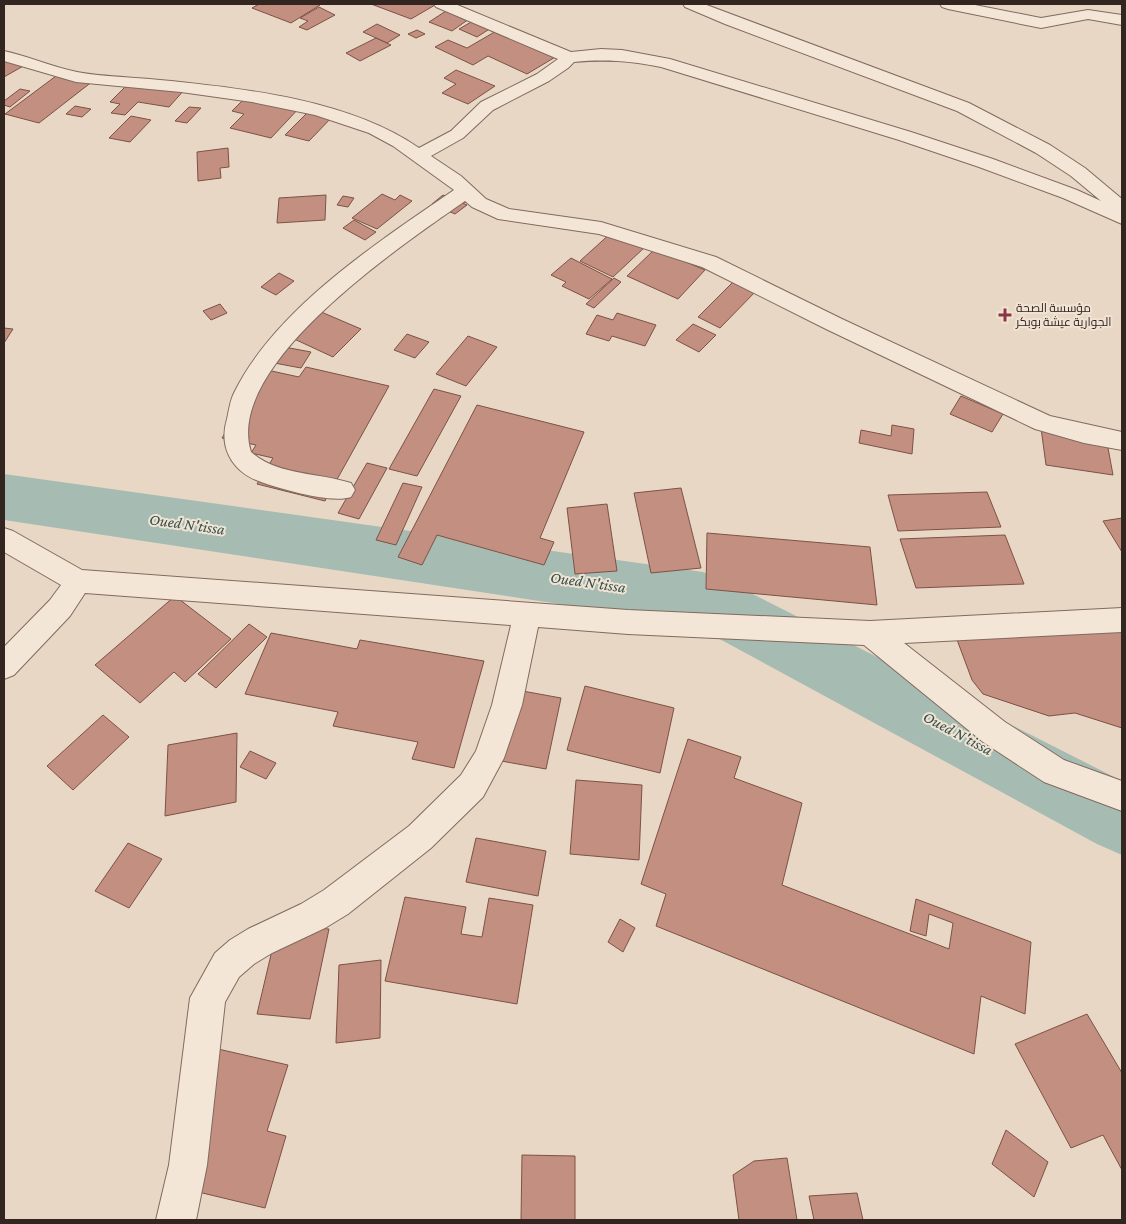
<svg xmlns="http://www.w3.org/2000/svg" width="1126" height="1224" viewBox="0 0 1126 1224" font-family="'Crimson Pro',Cairo,serif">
  <rect width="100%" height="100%" fill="#e8d7c5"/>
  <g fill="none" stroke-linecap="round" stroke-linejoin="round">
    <polygon fill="#a6bcb2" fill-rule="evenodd" points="4,474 703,572 725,580 1122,781 1122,855 1097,844 692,624 4,520"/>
  </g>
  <g fill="#c28f80" stroke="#7d5246">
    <polygon points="259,4 315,4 320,5 291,23 252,8"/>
    <polygon points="371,4 433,4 435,5 411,19"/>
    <polygon points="319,7 335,15 307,30 299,27 308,21 300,18"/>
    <polygon points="446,11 469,19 452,31 429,22"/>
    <polygon points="473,21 491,28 477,37 459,29"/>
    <polygon points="377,24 400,35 387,43 363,32"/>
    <polygon points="417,30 425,34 416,38 408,34"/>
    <polygon points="498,30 557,56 527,74 488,56 473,65 435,47 448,40 467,48"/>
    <polygon points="376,38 391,45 360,61 346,53"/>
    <polygon points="4,57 25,65 4,77"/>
    <polygon points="456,70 495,86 468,104 442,93 456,84 444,78"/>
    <polygon points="60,73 93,81 39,123 5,114"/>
    <polygon points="132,80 186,88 169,107 138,102 125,115 111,113 120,104 110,102"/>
    <polygon points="20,89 30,91 10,107 4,105 4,101"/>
    <polygon points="248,95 301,106 271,138 230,128 244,114 232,111"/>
    <polygon points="75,106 91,109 82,117 66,114"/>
    <polygon points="189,107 201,108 187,123 175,121"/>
    <polygon points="312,108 335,114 309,141 285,135"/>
    <polygon points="131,116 151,120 130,142 109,138"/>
    <polygon points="228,148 229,167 220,168 221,178 198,181 197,152"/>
    <polygon points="382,194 395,200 400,195 412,201 377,229 352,218"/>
    <polygon points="326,195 325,220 277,223 279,198"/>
    <polygon points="443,195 467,205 455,214 432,204"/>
    <polygon points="343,196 354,198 348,207 337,205"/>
    <polygon points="354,220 376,232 365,240 343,228"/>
    <polygon points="612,232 645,247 613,277 580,261"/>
    <polygon points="655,249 705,270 678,299 627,276"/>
    <polygon points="571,258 612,279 589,299 562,286 566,282 551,275"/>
    <polygon points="279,273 294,281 276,295 261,287"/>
    <polygon points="614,278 621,282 594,308 586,304"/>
    <polygon points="736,279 758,289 720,328 698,317"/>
    <polygon points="220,304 227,313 211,320 203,311"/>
    <polygon points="305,305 361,329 333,357 277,331"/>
    <polygon points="617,313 656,325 645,346 612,336 609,341 586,334 597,315 613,320"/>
    <polygon points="693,324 716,335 699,352 676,340"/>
    <polygon points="4,328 13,329 4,343"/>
    <polygon points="407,334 429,342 415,358 394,350"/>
    <polygon points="468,336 497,347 466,386 436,374"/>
    <polygon points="279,346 311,352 301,368 269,362"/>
    <polygon points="306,367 389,386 325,501 257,484 273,458 251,453 256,445 222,438 267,370 299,377"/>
    <polygon points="434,389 461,396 417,476 389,469"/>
    <polygon points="961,396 1003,414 992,432 950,414"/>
    <polygon points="477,405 584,432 540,538 554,542 544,565 437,535 422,565 398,557"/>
    <polygon points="892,425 914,429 912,454 859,443 861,430 891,436"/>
    <polygon points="1041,428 1106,437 1113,475 1046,465"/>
    <polygon points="367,463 387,468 359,519 338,513"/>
    <polygon points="403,483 422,487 396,545 376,540"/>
    <polygon points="681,488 701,568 651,573 634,493"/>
    <polygon points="987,492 1001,527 898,531 888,495"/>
    <polygon points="607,504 617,571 575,574 567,508"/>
    <polygon points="1122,518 1122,552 1103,521"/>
    <polygon points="707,533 870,547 877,605 706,589"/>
    <polygon points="1005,535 1024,584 916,588 900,539"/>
    <polygon points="175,596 231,639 185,682 174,672 140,703 95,665"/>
    <polygon points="1122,619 1122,728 1075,713 1049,716 983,694 972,680 956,637 965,633"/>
    <polygon points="249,624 267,637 216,688 198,674"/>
    <polygon points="271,633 357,649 360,640 484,661 454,768 412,759 418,742 333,726 338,712 245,694"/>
    <polygon points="585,686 674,708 660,773 567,750"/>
    <polygon points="517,690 561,698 546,769 501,761"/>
    <polygon points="103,715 129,737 73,790 47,766"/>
    <polygon points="237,733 236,802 165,816 168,745"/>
    <polygon points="688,739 741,757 734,778 802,803 782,885 949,949 953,923 929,914 926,936 910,931 916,899 1031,942 1025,1014 981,996 974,1054 656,926 666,894 641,884"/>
    <polygon points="250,751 276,763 266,779 240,767"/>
    <polygon points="576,780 642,785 639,860 570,854"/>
    <polygon points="476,838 546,851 538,896 466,882"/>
    <polygon points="128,843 162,859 129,908 95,891"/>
    <polygon points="405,897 466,907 461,934 482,937 489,898 533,905 517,1004 385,981"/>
    <polygon points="620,919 635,928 623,952 608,942"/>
    <polygon points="278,925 329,929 310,1019 257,1014"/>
    <polygon points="381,960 380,1038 336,1043 339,965"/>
    <polygon points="1087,1014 1122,1073 1122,1170 1103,1135 1071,1148 1015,1044"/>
    <polygon points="218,1049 288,1065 267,1131 286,1136 265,1208 169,1185"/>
    <polygon points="1006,1130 1048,1162 1034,1197 992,1164"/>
    <polygon points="522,1155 575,1156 575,1220 521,1220"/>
    <polygon points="787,1158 797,1220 739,1220 733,1175 754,1161"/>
    <polygon points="857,1193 863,1220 814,1220 809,1196"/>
  </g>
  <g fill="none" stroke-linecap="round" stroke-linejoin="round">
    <defs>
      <g id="minor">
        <path d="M434 4H455L571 52 601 49 622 50 670 59 911 132 993 159 1077 190 1101 201 1071 176 1036 153 957 111 725 24 685 7 683 4H704L969 103 1050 145 1085 168 1122 199V224L1063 198 979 167 899 140 661 67C630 61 606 59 574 62L568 68 549 81 493 110 463 138 431 156 461 176 486 199 509 209 601 222 716 257 842 319 1050 416 1122 432V450L1084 443 1035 429 826 329 702 267 599 234 498 219 472 207 465 201C404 244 223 364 251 452 279 476 317 472 351 483L355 490 351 497C331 504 276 488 256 480 230 469 219 445 227 419 229 410 230 401 234 393 275 309 378 242 454 190L393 146 369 133 315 115 252 102 181 92 76 82 4 61V51C28 56 52 67 77 72 104 77 133 77 160 80 243 88 350 100 419 148L451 131 481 102 537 74 558 59 436 7Z"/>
        <polygon points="940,4 970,4 1041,18 1088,10 1122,15 1122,25 1088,19 1041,28 948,9 942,7"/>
        <polygon points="4,528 13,531 82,570 628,610 870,621 1122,608 1122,632 904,643 1005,722 1064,760 1122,781 1122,811 1044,782 983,742 864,645 628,634 538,627 522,705 504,758 483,797 431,848 348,914 325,928 272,953 254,964 239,977 225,1002 207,1165 196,1220 156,1220 169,1165 190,998 215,953 230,940 248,929 301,904 324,890 409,826 461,775 476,751 492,705 511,625 85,593 70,616 14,675 4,679 4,647 50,600 61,585 4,552"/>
      </g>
    </defs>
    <use href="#minor" stroke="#816a5e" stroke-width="2"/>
    <use href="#minor" fill="#f4e6d7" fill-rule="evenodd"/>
  </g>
  <path fill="#893545" stroke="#f1e3d4" stroke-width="2" d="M1002.5 307.5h5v5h5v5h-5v5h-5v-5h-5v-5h5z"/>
  <g text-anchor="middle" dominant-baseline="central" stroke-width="4" stroke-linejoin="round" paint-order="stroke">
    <g font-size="12" fill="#332520" stroke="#f1e3d4" text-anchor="start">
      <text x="1016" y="308">مؤسسة الصحة<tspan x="1016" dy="14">الجوارية عيشة بوبكر</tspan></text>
    </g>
    <g font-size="16" font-style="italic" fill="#315149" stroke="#f1e3d4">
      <text transform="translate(187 524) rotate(8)">Oued N'tissa</text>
      <text transform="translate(588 582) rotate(8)">Oued N'tissa</text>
      <text transform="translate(958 733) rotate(28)">Oued N'tissa</text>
    </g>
  </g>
  <rect width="1126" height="1224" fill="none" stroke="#332520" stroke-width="10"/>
</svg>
